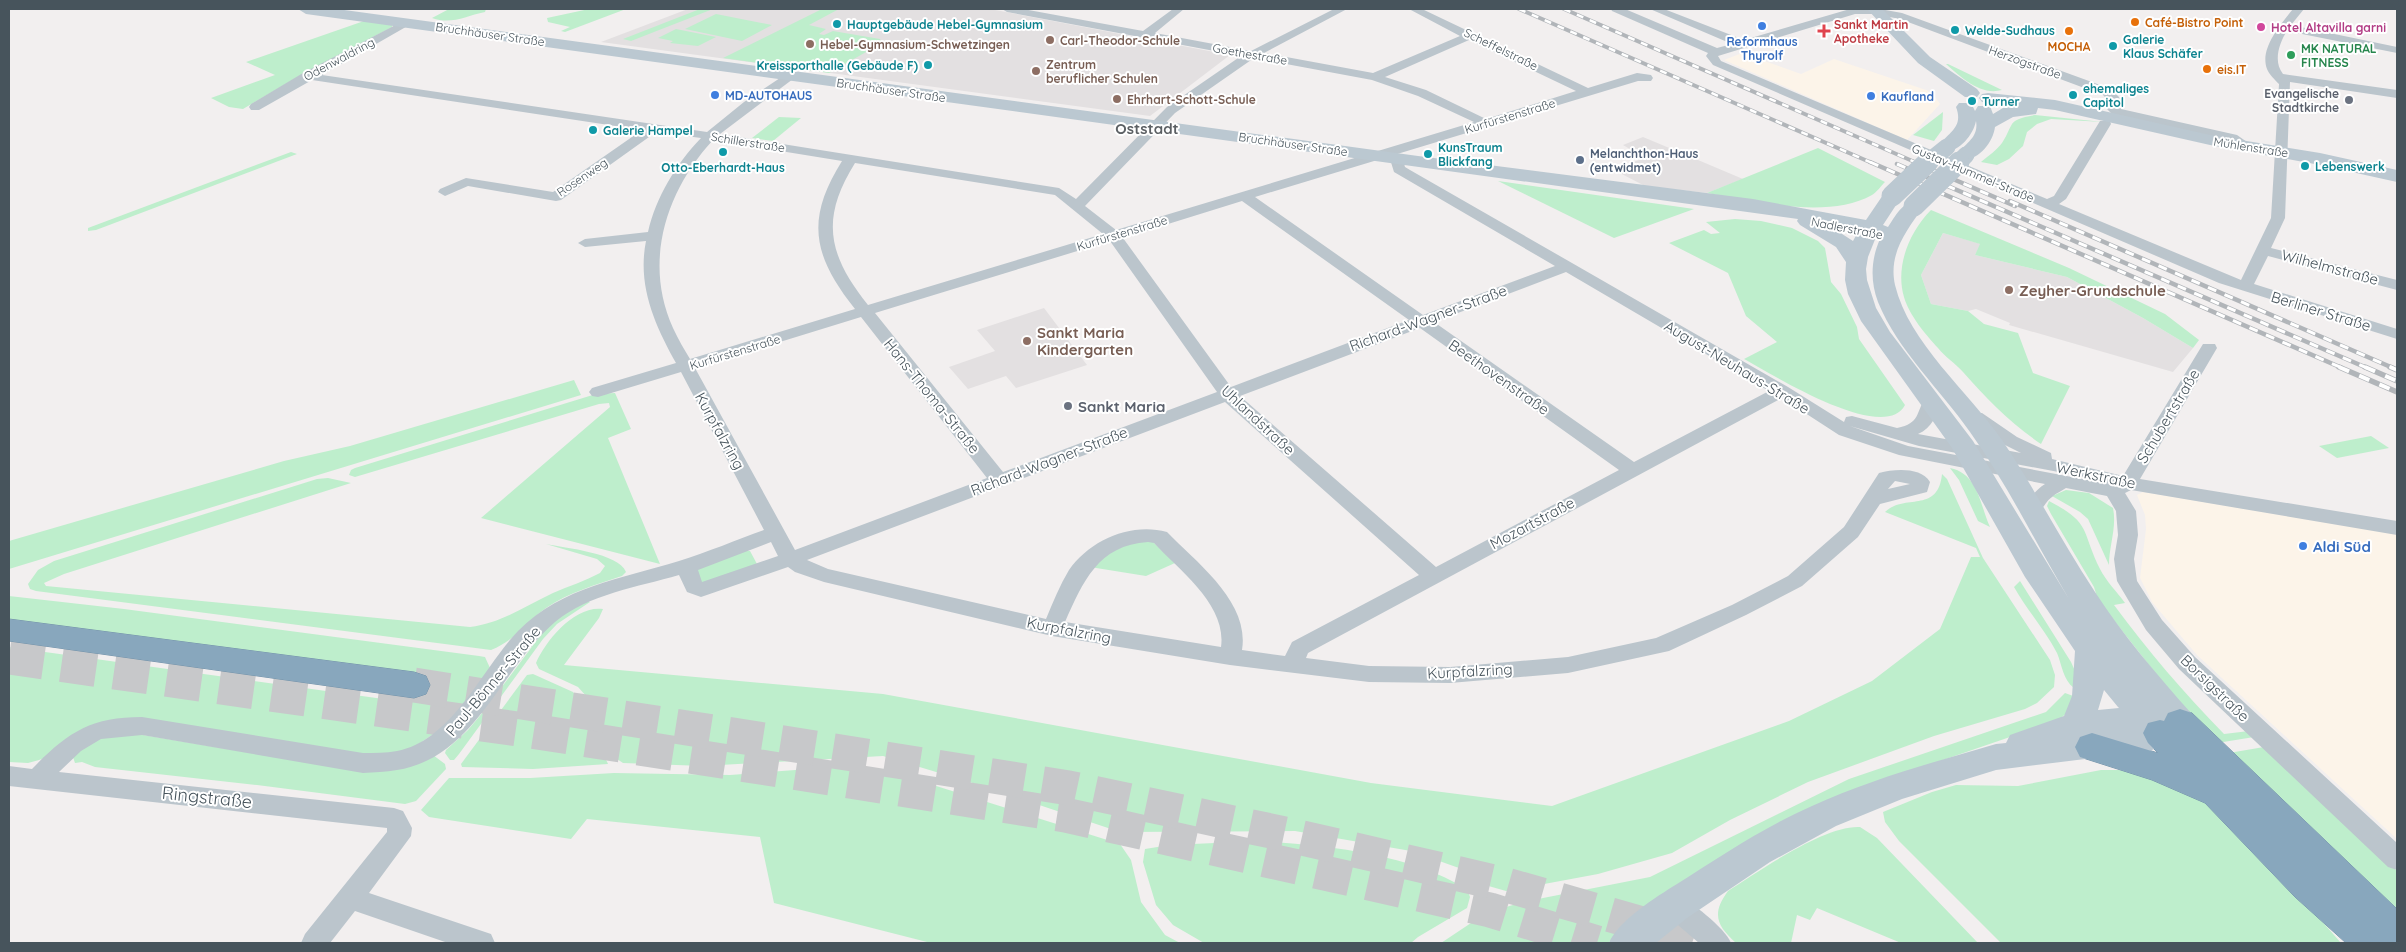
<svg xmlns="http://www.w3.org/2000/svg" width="2406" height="952" viewBox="0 0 2406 952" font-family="Quicksand,sans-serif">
  <rect width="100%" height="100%" fill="#f2efef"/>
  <g fill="#fcf4e9">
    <polygon points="1742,53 1801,74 1834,59 1926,90 1933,94 1940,104 1907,140 1724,60"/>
    <polygon points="2143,492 2397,534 2397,839 2197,655 2152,602 2140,578 2146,529 2145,515 2137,495"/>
  </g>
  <g fill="#e3e0e1">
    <polygon points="688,9 990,9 1230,55 1150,116 601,42"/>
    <polygon points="1643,137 1698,160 1743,179 1707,193 1645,186 1612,169 1645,158 1623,145"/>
    <polygon points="1943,233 1981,244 1975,255 2067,277 2143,318 2193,348 2173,372 2009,325 2010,323 1976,309 1968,311 1931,304 1921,275"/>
    <polygon points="1044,308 1087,365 1016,388 1006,376 968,389 949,367 995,351 977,330"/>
  </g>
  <g fill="#beeecc">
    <path d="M449 9H486L485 12C465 16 452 25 432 18Z"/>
    <polygon points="589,9 626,9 565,32 561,31 570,27 548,22 547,18"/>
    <polygon points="700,9 713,9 631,41 623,39"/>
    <polygon points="822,9 839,9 809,25 826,29 819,34 824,35 833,31 880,39 882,43 829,73 723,58"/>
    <polygon points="716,14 772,25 742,41 685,29"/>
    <polygon points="364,21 392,24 392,27 306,72 243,109 229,107 211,98 275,75 246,62"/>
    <polygon points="676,29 716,37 698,46 670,43 673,41 658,38"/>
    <path d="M1946 64H1948L2002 90C1980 96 1961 77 1946 64Z"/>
    <polygon points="1943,112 1942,130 1934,141 1913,135"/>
    <path d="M2035 115 2103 122 2051 119 2037 124 2027 132 2023 146 2009 159 1997 165 1981 162C1988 156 1997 150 2002 143 2015 123 2006 120 2035 115Z"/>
    <polygon points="779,117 801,118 773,141 752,138"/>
    <path d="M1818 148 1885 182C1881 186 1877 192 1872 195 1828 220 1754 201 1707 193Z"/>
    <polygon points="291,152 297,154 96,230 88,231 88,228"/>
    <polygon points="1498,181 1694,209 1614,238"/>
    <path d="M1931 210 2069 268 2165 314 2199 340 2193 348 2143 318 2067 277 1975 255 1980 244 1943 233 1921 275 1931 304 1968 311 1984 324 2018 333 2033 373 2070 386 2041 444C2010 423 1987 399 1963 372 1955 363 1945 357 1938 348 1926 335 1909 315 1904 297 1895 267 1909 232 1931 210Z"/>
    <path d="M1735 219 1761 221 1792 228 1818 241 1825 248 1831 282 1841 294 1857 327 1859 339 1905 405C1884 445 1770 373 1744 359L1777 342 1746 316 1728 273 1669 243 1704 230 1711 234 1720 233 1706 222Z"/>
    <polygon points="574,380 581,395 9,569 9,541 284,461 350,446"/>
    <polygon points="615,393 631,429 608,438 660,564 481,518 610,407 609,403 599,404 355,477 349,475 351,470 355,468 596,394"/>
    <polygon points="2371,436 2389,448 2337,458 2319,446"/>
    <path d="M1950 468C1979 474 1980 506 1990 527L1978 521 1959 480Z"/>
    <path d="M1942 474 1947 479 1983 558 2050 660 2055 675 2054 687 2037 703 2025 709 1934 736 1808 782 1730 820 1672 853 1598 874 1506 891 1485 885 1459 868 1411 851 1295 831 1120 832 976 784 883 756 703 766 623 763 617 759 587 697 578 687 539 669 536 663C546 640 575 605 603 609L599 618 564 665 883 694 1371 783 1552 806 1789 721 1872 681 1940 629 1971 557H1980L1976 548 1885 512C1905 493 1938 514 1942 474Z"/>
    <path d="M328 478 351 483 64 574 44 583 46 586 470 627C502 623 525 606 553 593 569 586 585 581 600 573L605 566 597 559 546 544C565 548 619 553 626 572L622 576C596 585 569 592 546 608 526 622 515 641 491 650L36 591 30 589 28 584 38 570 54 561 317 479Z"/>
    <path d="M2066 490 2089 493 2113 508C2117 527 2109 546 2109 565L2088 519 2080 512 2052 496Z"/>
    <path d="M2049 501C2092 523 2081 531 2100 569 2106 581 2117 592 2125 603L2114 605C2148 651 2184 693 2224 734L2249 731 2254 737 2211 744 2098 600 2094 587 2051 514 2047 506Z"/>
    <polygon points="1139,540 1153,542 1175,563 1146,576 1090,567 1114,550"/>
    <polygon points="745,551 750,551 757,564 700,584 695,573 698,568"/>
    <path d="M2020 581 2071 662 2075 671 2074 688C2063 680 2062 665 2057 653 2045 630 2027 610 2014 587Z"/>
    <polygon points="9,596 124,609 479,656 485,657 490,668 447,725 408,751 371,756 144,720 39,760 28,763 9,762 9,647 405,702 428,674 422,675 9,621"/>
    <polygon points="587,601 590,602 557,624 543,639 459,754 454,760 450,760 445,753 446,750 468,730 483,712 546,628 563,614"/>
    <polygon points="533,674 573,692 579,700 608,764 533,769 462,767 461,764 527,675"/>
    <polygon points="2065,693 2076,697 2067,713 2057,721 1908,772 1656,902 1608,943 1441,943 1486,913 1523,902 1650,877 1849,779 2046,712"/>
    <polygon points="131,733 354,770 433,755 445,764 446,769 416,801 405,804 257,785 95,767 82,762 75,763 73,757 97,736"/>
    <polygon points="2264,747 2397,871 2397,921 2223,754"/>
    <polygon points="835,767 895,773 1120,844 1131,860 1141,902 1165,935 1180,943 931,943 774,903 760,837 587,819 571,839 429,817 421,810 449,778 530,778 614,773 730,775"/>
    <polygon points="2101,770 2119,770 2141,774 2192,789 2285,879 2341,943 2001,943 1899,841 1885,822 1883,812 1932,792 1956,785 2018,786"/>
    <path d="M1860 827 1877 838 1978 943H1901L1817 908 1810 920 1797 915 1791 943H1736C1717 926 1711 914 1728 891 1758 872 1824 825 1860 827Z"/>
    <path d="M1260 841C1330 846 1406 853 1467 889L1470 897 1467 908 1418 937 1411 943H1204L1173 925 1156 905 1143 862 1145 849 1170 845Z"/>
  </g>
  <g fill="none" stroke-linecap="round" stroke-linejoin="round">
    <g stroke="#c7c8ca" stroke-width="35" stroke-dasharray="35 18" stroke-linecap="butt">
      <polyline points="9,657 525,730 1065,815 1490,910 1597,943"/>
      <polyline points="414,685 1069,788 1285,834 1503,884 1639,923 1692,943"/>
    </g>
    <defs>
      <g id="highway">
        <polygon points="9,619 414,672 426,676 430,685 426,694 414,698 9,641"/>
        <polygon points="2180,709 2192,713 2397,909 2397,943 2346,943 2295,897 2205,803 2152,780 2080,757 2075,747 2080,737 2092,733 2158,753 2148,743 2143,733 2148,723 2160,720 2164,721 2168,713"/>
      </g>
    </defs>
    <use href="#highway" stroke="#7392a9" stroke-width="1"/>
    <g fill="#bbc5cc" fill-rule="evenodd">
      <path d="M1002 9H1023L1143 31 1173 9H1184L1155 33 1251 51 1334 9H1347L1264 53 1373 73 1460 36 1409 9H1422L1588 88 1637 73 1651 75 1653 78 1651 81H1638L1255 197 1423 315 1555 266 1394 172 1390 159 1397 155 1402 156 1405 167 1410 170 1788 387 1844 422 1846 417 1852 416 1897 428C1921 423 1915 413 1926 397H1938L1941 401C1937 415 1932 428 1918 434L2021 453 2005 445 1970 421 1967 417 1970 413H1982L2017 437 2051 453 2052 459 2123 476 2203 344H2215L2217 348 2140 479 2397 521V535L2131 490 2125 493 2136 511 2138 535 2134 559 2137 581 2162 620 2195 657 2397 843V870L2388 867 2179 669 2146 630 2117 581 2114 559 2118 535 2116 511 2107 496 2066 488C2062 491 2056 493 2052 497 2041 505 2042 519 2025 515L2022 510C2029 500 2035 490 2045 484L1899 455 1839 435 1782 398 1308 653 1306 658 1369 666 1450 667 1568 657 1656 638 1732 605 1788 576 1844 527 1879 473C1895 469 1921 467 1930 482L1927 492 1880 504 1858 537 1802 586 1746 615 1669 651 1568 673 1450 683 1369 682 1230 665 1052 636 824 582 795 572 788 567 701 597 687 592 679 575C638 587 589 594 555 622 501 668 475 758 397 770 386 772 374 772 363 773L142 735 101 739 81 751 59 772 394 808 403 811 412 828 411 836 369 893 491 934 495 943H448L355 911 330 943H301L305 934 387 832V828L9 786V766L32 769C67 733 90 717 142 717L363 753C374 753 386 753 397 751 453 740 482 668 518 631 563 586 621 579 679 561 708 552 736 540 764 530L681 372 598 397 592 396 589 392 592 388 676 363C655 325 637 286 646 241L585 247 578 243 585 239 648 232C656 197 676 164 701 138L656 132 561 200 556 201 468 186 445 196 438 192 440 189 466 178 553 192 642 130 312 80 259 110H251L249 107 251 104 303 73 407 19 413 22 411 24 322 75 707 132 744 102 789 72 793 73 795 76 793 79 720 134 1059 188 1076 199 1167 107 1241 56 1007 12ZM1469 40 1576 91 1486 119 1426 90 1385 77ZM1254 58 1372 80 1418 96 1474 122 1116 230 1085 206 1175 113ZM713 140 842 161C805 220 813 256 855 309L690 359C684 349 678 339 673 328 643 262 666 191 713 140ZM855 163 1055 195 1103 234 868 305C828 255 820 219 855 163ZM1242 201 1409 320 1231 387 1123 238ZM1110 241 1217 392 1003 472 875 313ZM1566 272 1769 391 1634 462 1434 322ZM861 317 987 478 795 550 695 368ZM1420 328 1619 470 1436 567 1240 396ZM1225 402 1419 575 1292 642 1285 656 1242 650C1250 602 1197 563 1167 532 1131 522 1090 540 1069 570 1060 585 1053 602 1046 619L828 569 807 560ZM1850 426 1919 446 2080 476 2109 484 1908 446ZM1895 481 1910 484 1888 489ZM771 542 778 556 702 582 698 570ZM1148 542 1154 543C1180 571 1227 605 1221 647L1065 622C1083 582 1098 545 1148 542Z"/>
      <path d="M1611 9H1625L1717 48 1732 44 1650 9H1664L1744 40 1850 9H1880L1902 13 2111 89 2124 102 2121 109 2237 135 2254 147 2252 150H2242L2228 141 2113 115 2107 109 2111 103 2103 95 1900 19 1874 14H1855L1718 56 1721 61 2047 199 2054 196 2100 121H2110L2111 124 2066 199 2059 204 2241 280 2271 218 2279 84C2275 80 2269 74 2267 69 2259 48 2282 23 2293 9H2304L2291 25 2397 47V53L2287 31C2279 43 2273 62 2283 74L2397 90V98L2290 82 2285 218 2271 248 2397 280V290L2268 256 2254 284 2397 329V339L2219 283 1713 65 1706 56 1708 53 1612 11Z"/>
      <path d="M1674 894C1690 900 1725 928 1731 943H1699L1665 914 1661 906 1665 898Z"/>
    </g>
    <g fill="#bbc8d1" fill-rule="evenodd">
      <path d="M298 9H337L1418 156 1753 199 1866 220 1885 192 1892 190 1899 192 1902 196 1883 225 1888 227C1896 215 1904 198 1921 202L1924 206C1907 230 1888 253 1895 285 1909 343 1968 391 2002 440 2035 489 2062 542 2095 592 2123 635 2157 675 2191 713L2196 722 2191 731 2150 751 1996 770 1902 799 1836 826 1770 862 1687 918 1656 943H1609C1618 921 1656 897 1677 884 1721 856 1764 827 1812 806 1871 779 1934 762 1996 744L2006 743 2010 735 2064 716 2072 696 2075 651 2025 577 1952 448 1861 321 1848 294 1845 280 1846 262 1836 247 1800 225 1797 221 1798 219 306 14ZM1825 223 1859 230 1853 241ZM1876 237 1880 239C1871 259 1870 281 1878 302 1898 351 1940 389 1970 432 2008 485 2036 544 2069 599L1973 441 1890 332 1876 308 1867 280 1866 269 1868 257ZM2104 690 2118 707 2119 708 2098 710Z"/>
      <polygon points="1867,9 1882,9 1930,57 1977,89 1980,93 1977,97 1965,97 1918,63"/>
      <path d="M1988 93 2055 100 2210 135 2320 153 2397 170V182L2320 165 2210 145 2055 110 2038 108 2036 114 2013 117 1995 127C1993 143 1977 163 1959 159L1957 155C1965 143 1979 138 1976 121 1973 136 1957 155 1940 151L1938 147C1948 132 1964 128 1956 107L1959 103H1971L1975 111 1978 106H1990L1993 114 2003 108 2016 106 1982 102 1979 98 1982 94Z"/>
    </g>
    <use href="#highway" fill="#88a7bd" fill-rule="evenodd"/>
    <defs>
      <g id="rail-far2">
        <polyline points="1519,9 1872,163"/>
        <polyline points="1564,9 1917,163"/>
      </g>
      <g id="rail-far1">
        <polyline points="1870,162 2342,368"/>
        <polyline points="1914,162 2015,206"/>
        <polyline points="1897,164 2367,368"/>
        <polyline points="2010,201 2393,368"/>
      </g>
      <g id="rail">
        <polyline points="2339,367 2397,392"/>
        <polyline points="2365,367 2397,381"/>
        <polyline points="2390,367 2397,370"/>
      </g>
    </defs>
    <use href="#rail-far2" stroke="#b1b5b9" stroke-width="4"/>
    <use href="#rail-far1" stroke="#b1b5b9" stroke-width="4.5"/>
    <use href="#rail" stroke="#b1b5b9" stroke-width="5.5"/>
    <use href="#rail-far2" stroke="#fff" stroke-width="2.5" stroke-dasharray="7" stroke-linecap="butt"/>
    <use href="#rail-far1" stroke="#fff" stroke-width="3" stroke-dasharray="9" stroke-linecap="butt"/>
    <use href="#rail" stroke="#fff" stroke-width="4" stroke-dasharray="11" stroke-linecap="butt"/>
    <g stroke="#bbc8d1" stroke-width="17">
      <polyline points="1927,163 1947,147"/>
      <polyline points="1958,163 1966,155"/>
    </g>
    <g stroke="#bbc8d1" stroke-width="21">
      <polyline points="1892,196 1928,162"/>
      <polyline points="1914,206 1959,162"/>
    </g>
  </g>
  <g fill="#e8710a" stroke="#fff" stroke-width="2">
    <circle cx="2135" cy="22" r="5"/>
    <circle cx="2069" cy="31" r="5"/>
    <circle cx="2207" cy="69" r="5"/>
  </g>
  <g fill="#0f9aa8" stroke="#fff" stroke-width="2">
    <circle cx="837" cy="24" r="5"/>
    <circle cx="1955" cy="30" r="5"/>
    <circle cx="2113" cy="46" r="5"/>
    <circle cx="928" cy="65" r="5"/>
    <circle cx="2073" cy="95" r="5"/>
    <circle cx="1972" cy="101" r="5"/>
    <circle cx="593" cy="130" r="5"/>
    <circle cx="723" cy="152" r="5"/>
    <circle cx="1428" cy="154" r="5"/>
    <circle cx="2305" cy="166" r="5"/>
  </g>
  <g fill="#3f7fe0" stroke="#fff" stroke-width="2">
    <circle cx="1762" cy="26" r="5"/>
    <circle cx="715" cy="95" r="5"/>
    <circle cx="1871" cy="96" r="5"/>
    <circle cx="2303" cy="546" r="5"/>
  </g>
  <circle fill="#d1479c" stroke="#fff" stroke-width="2" cx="2261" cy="27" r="5"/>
  <path fill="#e0444e" stroke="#fff" stroke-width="2" d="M1821.5 23.5h5v5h5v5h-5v5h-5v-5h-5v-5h5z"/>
  <g fill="#8d6e63" stroke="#fff" stroke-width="2">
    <circle cx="1050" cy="40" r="5"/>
    <circle cx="810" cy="44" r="5"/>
    <circle cx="1036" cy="71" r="5"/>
    <circle cx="1117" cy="99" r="5"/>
    <circle cx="2009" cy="290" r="5"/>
    <circle cx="1027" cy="341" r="5"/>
  </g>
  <circle fill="#2e9e5b" stroke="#fff" stroke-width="2" cx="2291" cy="55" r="5"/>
  <g fill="#6b7280" stroke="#fff" stroke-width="2">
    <circle cx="2349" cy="100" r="5"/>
    <circle cx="1068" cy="406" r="5"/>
  </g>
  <circle fill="#5c6f8a" stroke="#fff" stroke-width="2" cx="1580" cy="160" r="5"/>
  <g text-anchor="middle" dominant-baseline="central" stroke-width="4" stroke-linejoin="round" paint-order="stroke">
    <g font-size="12" font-weight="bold" fill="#c56008" stroke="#fff" text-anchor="start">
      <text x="2145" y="22">Café-Bistro Point</text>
      <text x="2069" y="46" text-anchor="middle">MOCHA</text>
      <text x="2217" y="69">eis.IT</text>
    </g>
    <g font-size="12" font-weight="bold" fill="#0d838f" stroke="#fff" text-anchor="start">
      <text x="847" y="24">Hauptgebäude Hebel-Gymnasium</text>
      <text x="1965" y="30">Welde-Sudhaus</text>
      <text x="2123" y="39">Galerie<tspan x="2123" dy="14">Klaus Schäfer</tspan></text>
      <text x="918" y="65" text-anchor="end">Kreissporthalle (Gebäude F)</text>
      <text x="2083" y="88">ehemaliges<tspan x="2083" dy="14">Capitol</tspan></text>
      <text x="1982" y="101">Turner</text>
      <text x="603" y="130">Galerie Hampel</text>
      <text x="1438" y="147">KunsTraum<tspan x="1438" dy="14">Blickfang</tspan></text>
      <text x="2315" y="166">Lebenswerk</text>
      <text x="723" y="167" text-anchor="middle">Otto-Eberhardt-Haus</text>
    </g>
    <g font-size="12" font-weight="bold" fill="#be3a42" stroke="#fff" text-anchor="start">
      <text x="1834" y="24">Sankt Martin<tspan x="1834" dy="14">Apotheke</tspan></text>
    </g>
    <g font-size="12" font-weight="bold" fill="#b23c85" stroke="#fff" text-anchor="start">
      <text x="2271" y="27">Hotel Altavilla garni</text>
    </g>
    <g font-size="12" fill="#47545c" stroke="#fff">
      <text transform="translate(490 34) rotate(8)">Bruchhäuser Straße</text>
      <text transform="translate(1501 49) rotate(26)">Scheffelstraße</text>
      <text transform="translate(1250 54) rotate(10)">Goethestraße</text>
      <text transform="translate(339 59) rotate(-28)">Odenwaldring</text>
      <text transform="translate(2025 62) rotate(20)">Herzogstraße</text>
      <text transform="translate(891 90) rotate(8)">Bruchhäuser Straße</text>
      <text transform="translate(1510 116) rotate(-17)">Kurfürstenstraße</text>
      <text transform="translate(748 142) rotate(9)">Schillerstraße</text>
      <text transform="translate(1293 144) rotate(8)">Bruchhäuser Straße</text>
      <text transform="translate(2251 147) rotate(9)">Mühlenstraße</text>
      <text transform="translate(1973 173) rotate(23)">Gustav-Hummel-Straße</text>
      <text transform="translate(582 177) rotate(-34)">Rosenweg</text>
      <text transform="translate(1847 228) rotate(11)">Nadlerstraße</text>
      <text transform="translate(1122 233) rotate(-17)">Kurfürstenstraße</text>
      <text transform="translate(735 352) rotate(-17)">Kurfürstenstraße</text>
    </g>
    <g font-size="12" font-weight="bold" fill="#785e54" stroke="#fff" text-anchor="start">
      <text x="1060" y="40">Carl-Theodor-Schule</text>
      <text x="820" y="44">Hebel-Gymnasium-Schwetzingen</text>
      <text x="1046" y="64">Zentrum<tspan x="1046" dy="14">beruflicher Schulen</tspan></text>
      <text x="1127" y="99">Ehrhart-Schott-Schule</text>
    </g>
    <g font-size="12" font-weight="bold" fill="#366cbe" stroke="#fff" text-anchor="start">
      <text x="1762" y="41" text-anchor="middle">Reformhaus<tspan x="1762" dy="14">Thyrolf</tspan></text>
      <text x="725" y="95">MD-AUTOHAUS</text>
      <text x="1881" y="96">Kaufland</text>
    </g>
    <g font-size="12" font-weight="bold" fill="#27864d" stroke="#fff" text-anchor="start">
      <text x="2301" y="48">MK NATURAL<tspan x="2301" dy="14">FITNESS</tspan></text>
    </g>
    <g font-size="12" font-weight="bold" fill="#5b616d" stroke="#fff" text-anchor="end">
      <text x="2339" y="93">Evangelische<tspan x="2339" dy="14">Stadtkirche</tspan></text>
    </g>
    <g font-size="12" font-weight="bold" fill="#4e5e75" stroke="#fff" text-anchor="start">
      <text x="1590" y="153">Melanchthon-Haus<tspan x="1590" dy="14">(entwidmet)</tspan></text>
    </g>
    <g font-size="15" font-weight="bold" fill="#5c6064" stroke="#fff">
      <text x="1147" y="128">Oststadt</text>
    </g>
    <g font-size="15" fill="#47545c" stroke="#fff">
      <text transform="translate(2330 267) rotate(15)">Wilhelmstraße</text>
      <text transform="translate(2321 311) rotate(17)">Berliner Straße</text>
      <text transform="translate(1428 318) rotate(-20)">Richard-Wagner-Straße</text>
      <text transform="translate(1737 367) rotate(31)">August-Neuhaus-Straße</text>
      <text transform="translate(1499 377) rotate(35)">Beethovenstraße</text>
      <text transform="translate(932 396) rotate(51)">Hans-Thoma-Straße</text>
      <text transform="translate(2168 416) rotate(-59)">Schubertstraße</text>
      <text transform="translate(1258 420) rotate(43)">Uhlandstraße</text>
      <text transform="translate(720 431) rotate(61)">Kurpfalzring</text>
      <text transform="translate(1049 461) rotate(-21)">Richard-Wagner-Straße</text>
      <text transform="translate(2096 475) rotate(12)">Werkstraße</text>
      <text transform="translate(1532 523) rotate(-28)">Mozartstraße</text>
      <text transform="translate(1069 630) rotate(11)">Kurpfalzring</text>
      <text transform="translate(1470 671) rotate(-3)">Kurpfalzring</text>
      <text transform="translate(493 681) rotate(-50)">Paul-Bönner-Straße</text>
      <text transform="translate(2215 688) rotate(44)">Borsigstraße</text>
    </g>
    <g font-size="15" font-weight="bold" fill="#785e54" stroke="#fff" text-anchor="start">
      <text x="2019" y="290">Zeyher-Grundschule</text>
      <text x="1037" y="332">Sankt Maria<tspan x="1037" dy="17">Kindergarten</tspan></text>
    </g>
    <g font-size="15" font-weight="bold" fill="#5b616d" stroke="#fff" text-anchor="start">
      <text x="1078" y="406">Sankt Maria</text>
    </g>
    <g font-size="15" font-weight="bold" fill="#366cbe" stroke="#fff" text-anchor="start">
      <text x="2313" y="546">Aldi Süd</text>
    </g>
    <g font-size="18" fill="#47545c" stroke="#fff">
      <text transform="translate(207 797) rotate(6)">Ringstraße</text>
    </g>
  </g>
  <rect width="2406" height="952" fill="none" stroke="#47545c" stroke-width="20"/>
</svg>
